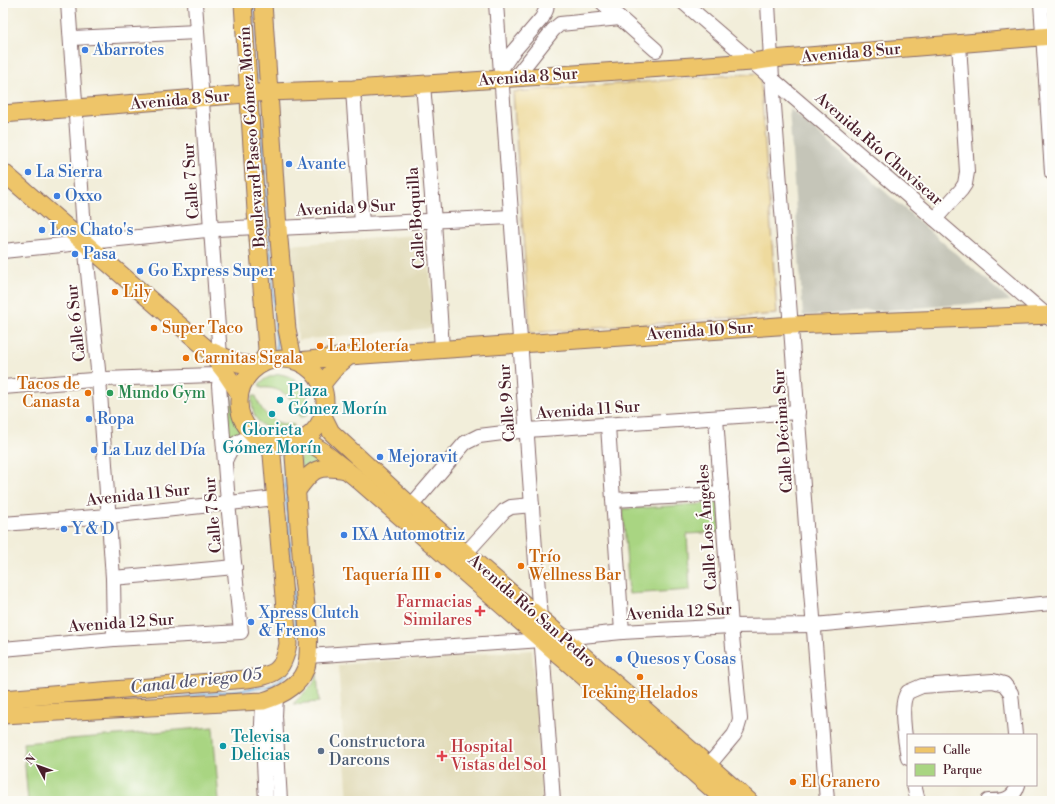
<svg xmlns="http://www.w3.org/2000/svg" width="1055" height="804" viewBox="0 0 1055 804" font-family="'Libre Bodoni',serif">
  <rect width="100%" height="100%" fill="#fdfcf7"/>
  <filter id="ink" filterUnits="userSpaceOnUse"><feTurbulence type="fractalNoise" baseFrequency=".025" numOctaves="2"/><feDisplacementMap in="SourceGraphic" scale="8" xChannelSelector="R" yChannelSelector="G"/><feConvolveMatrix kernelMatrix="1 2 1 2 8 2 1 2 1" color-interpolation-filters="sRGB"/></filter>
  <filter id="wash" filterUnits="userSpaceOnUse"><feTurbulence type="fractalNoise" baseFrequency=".012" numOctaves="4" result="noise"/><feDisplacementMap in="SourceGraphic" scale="16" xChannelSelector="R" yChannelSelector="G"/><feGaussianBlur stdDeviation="0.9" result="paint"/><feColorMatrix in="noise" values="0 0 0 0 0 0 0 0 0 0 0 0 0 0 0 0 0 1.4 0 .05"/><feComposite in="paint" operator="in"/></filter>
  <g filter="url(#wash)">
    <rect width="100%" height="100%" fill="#f2eeda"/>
    <g fill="#e2dcba">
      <polygon points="427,234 434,328 298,340 290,245"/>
      <polygon points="532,650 543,801 348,801 338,665"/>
    </g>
    <polygon fill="#c5c5b8" points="789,108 1010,301 803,316"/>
    <g fill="#a9d582" stroke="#7a7a56">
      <path d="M280 374C301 378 314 394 306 416L300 417C295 399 281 386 261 388L259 384C265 378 271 376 280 374Z"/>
      <polygon points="222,382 231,395 235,416 243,431 227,444"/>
      <path d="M252 396H256C261 413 274 426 293 424L294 428C268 437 250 423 252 396Z"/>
      <polygon points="303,448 327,462 303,475 300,461"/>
      <polygon points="719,503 720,532 687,534 690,590 629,594 623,509"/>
      <polygon points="317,673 319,702 293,704 313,684"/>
      <polygon points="213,727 219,801 28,801 23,743"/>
    </g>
    <polygon fill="#eeda9e" stroke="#9c7c64" points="760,73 777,314 530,333 513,92"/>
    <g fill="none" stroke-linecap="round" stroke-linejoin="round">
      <g stroke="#69a8dc" stroke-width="2.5">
        <polyline points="253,3 258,78"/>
        <polyline points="261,112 277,349"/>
        <path d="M172 698 267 687C288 678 293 668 297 646L283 455"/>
      </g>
    </g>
  </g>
  <g filter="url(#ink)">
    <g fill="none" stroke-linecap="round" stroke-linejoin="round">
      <defs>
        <g id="minor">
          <polyline points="68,3 85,243 99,379 113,578 114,639"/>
          <polyline points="195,3 220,356"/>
          <polyline points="496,3 553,801"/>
          <polyline points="603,3 656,50"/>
          <polyline points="684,3 1052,320"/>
          <polyline points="768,3 772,79 827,801"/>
          <polyline points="1041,3 1052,173"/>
          <polyline points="72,38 197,32"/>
          <polyline points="501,69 512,53 542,18 546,10 547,3"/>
          <polyline points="516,77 553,30 560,24 620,18"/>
          <polyline points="423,84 434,221 442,349"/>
          <polyline points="353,89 362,224"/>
          <polyline points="935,219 961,190 965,184 967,172 959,44"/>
          <polyline points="278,228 511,217"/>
          <polyline points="3,251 216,229 257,227"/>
          <polyline points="3,387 105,379 212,375 225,372"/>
          <polyline points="608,426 622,632"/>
          <path d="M225 461C232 444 238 439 256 437"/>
          <polyline points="614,500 722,494"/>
          <polyline points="411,506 465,443 479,436 527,430 798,412"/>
          <polyline points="3,524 108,516 276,498"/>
          <polyline points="465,554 504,511 511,507 532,505"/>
          <polyline points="113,578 235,567"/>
          <polyline points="3,649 114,639 241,632 228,503 219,385 220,379 225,372"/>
          <polyline points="308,656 542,640 622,632 731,626 814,625 1052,603"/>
          <polyline points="276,697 275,716 280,801"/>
          <polyline points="263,701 262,724 266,801"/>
          <path d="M908 758C906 743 898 703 908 692L922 686 993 681 1004 684 1011 693 1015 735"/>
          <polyline points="708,766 734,735 737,729 740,719 731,626 716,418"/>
          <polyline points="914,785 918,801"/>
          <path d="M988 801C1002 801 1013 801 1018 785"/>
        </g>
        <g id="major">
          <polyline points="243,3 257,227 267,349 266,355 260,364"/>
          <polyline points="263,3 278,228 287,329 293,359"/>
          <polyline points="3,114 269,92 353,89 752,62 772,59 1052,36"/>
          <polyline points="3,172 207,349 225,372 239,393"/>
          <polyline points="211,351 238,363 257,366"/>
          <circle cx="282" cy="402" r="43"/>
          <polyline points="298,361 349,356 792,325 1052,315"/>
          <polyline points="322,384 336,367 349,356"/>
          <polyline points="323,416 331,432 411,506 563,638 749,801"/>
          <polyline points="304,439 321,450 355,477 726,801"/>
          <path d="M296 492C313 468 317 465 346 470"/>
          <path d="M3 699 247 679C274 675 283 673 288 644L272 455 269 443"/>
          <path d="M3 715 263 701C280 696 298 688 305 670 313 652 305 599 303 578 299 534 297 489 293 444"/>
        </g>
      </defs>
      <use href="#minor" stroke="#856768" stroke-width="16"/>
      <use href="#major" stroke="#856768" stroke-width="19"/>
      <use href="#minor" stroke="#fff" stroke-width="14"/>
      <use href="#major" stroke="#eec569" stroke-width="17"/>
    </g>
  </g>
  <g fill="#3f7fe0" stroke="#fdfcf7" stroke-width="1.5">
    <circle cx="85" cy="50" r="4"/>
    <circle cx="289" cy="164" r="4"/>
    <circle cx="28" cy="172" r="4"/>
    <circle cx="57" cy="196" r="4"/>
    <circle cx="42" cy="230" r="4"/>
    <circle cx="75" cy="254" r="4"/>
    <circle cx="140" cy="271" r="4"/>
    <circle cx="89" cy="419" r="4"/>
    <circle cx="94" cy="450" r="4"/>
    <circle cx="380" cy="457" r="4"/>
    <circle cx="64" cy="529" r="4"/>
    <circle cx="344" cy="535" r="4"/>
    <circle cx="251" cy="622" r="4"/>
    <circle cx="619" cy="659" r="4"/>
  </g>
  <g fill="#e8710a" stroke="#fdfcf7" stroke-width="1.5">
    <circle cx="115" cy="292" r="4"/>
    <circle cx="154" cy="328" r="4"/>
    <circle cx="320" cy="346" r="4"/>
    <circle cx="186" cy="358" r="4"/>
    <circle cx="88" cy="393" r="4"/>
    <circle cx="521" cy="566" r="4"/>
    <circle cx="438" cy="575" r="4"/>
    <circle cx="640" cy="677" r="4"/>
    <circle cx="793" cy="782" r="4"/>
  </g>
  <circle fill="#2e9e5b" stroke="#fdfcf7" stroke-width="1.5" cx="110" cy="393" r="4"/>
  <g fill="#0f9aa8" stroke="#fdfcf7" stroke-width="1.5">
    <circle cx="280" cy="400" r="4"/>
    <circle cx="272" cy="414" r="4"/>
    <circle cx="223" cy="746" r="4"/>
  </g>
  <g fill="#e0444e" stroke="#fdfcf7" stroke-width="1.5">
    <path d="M478 605h4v4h4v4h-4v4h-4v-4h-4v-4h4z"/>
    <path d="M440 750h4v4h4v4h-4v4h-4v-4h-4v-4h4z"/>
  </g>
  <circle fill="#5c6f8a" stroke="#fdfcf7" stroke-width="1.5" cx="321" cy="751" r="4"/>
  <g text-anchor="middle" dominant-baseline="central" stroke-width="4" stroke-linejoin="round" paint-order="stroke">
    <g font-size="16" fill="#366cbe" stroke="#fdfcf7" text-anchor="start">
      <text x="93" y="50">Abarrotes</text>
      <text x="297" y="164">Avante</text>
      <text x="36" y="172">La Sierra</text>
      <text x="65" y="196">Oxxo</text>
      <text x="50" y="230">Los Chato's</text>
      <text x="83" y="254">Pasa</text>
      <text x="148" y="271">Go Express Super</text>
      <text x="97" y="419">Ropa</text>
      <text x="102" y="450">La Luz del Día</text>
      <text x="388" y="457">Mejoravit</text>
      <text x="72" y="529">Y &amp; D</text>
      <text x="352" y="535">IXA Automotriz</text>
      <text x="259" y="613">Xpress Clutch<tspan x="259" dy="18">&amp; Frenos</tspan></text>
      <text x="627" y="659">Quesos y Cosas</text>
    </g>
    <g font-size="16" fill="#4a1f2b" stroke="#fdfcf7">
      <text transform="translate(851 53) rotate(-5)">Avenida 8 Sur</text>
      <text transform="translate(528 77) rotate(-4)">Avenida 8 Sur</text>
      <text transform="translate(180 100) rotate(-5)">Avenida 8 Sur</text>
      <text transform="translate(252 137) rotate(-94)">Boulevard Paseo Gómez Morín</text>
      <text transform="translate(879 149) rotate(41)">Avenida Río Chuviscar</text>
      <text transform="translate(191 181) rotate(-94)">Calle 7 Sur</text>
      <text transform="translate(346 208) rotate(-3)">Avenida 9 Sur</text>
      <text transform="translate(416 218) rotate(-94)">Calle Boquilla</text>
      <text transform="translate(76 323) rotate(-96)">Calle 6 Sur</text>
      <text transform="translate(700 331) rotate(-4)">Avenida 10 Sur</text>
      <text transform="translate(507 403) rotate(-94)">Calle 9 Sur</text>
      <text transform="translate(588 410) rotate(-4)">Avenida 11 Sur</text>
      <text transform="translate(783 431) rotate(-94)">Calle Décima Sur</text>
      <text transform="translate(138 495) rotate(-6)">Avenida 11 Sur</text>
      <text transform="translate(213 515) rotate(-95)">Calle 7 Sur</text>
      <text transform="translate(707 527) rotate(-94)">Calle Los Ángeles</text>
      <text transform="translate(532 611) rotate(41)">Avenida Río San Pedro</text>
      <text transform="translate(679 612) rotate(-3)">Avenida 12 Sur</text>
      <text transform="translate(121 623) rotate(-4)">Avenida 12 Sur</text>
    </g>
    <g font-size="16" fill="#c56008" stroke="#fdfcf7" text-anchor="start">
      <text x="123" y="292">Lily</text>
      <text x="162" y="328">Super Taco</text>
      <text x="328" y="346">La Elotería</text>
      <text x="194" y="358">Carnitas Sigala</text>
      <text x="80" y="384" text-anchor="end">Tacos de<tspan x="80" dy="18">Canasta</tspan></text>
      <text x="529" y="557">Trío<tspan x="529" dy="18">Wellness Bar</tspan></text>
      <text x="430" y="575" text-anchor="end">Taquería III</text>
      <text x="640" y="693" text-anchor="middle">Iceking Helados</text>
      <text x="801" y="782">El Granero</text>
    </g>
    <g font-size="16" fill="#0d838f" stroke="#fdfcf7" text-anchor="start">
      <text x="288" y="391">Plaza<tspan x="288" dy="18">Gómez Morín</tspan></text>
      <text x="272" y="430" text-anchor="middle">Glorieta<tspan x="272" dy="18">Gómez Morín</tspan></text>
      <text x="231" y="737">Televisa<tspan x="231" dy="18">Delicias</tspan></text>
    </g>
    <g font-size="16" fill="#27864d" stroke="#fdfcf7" text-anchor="start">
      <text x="118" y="393">Mundo Gym</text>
    </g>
    <g font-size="16" fill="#be3a42" stroke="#fdfcf7" text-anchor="end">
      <text x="472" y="602">Farmacias<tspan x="472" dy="18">Similares</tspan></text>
      <text x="451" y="747" text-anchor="start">Hospital<tspan x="451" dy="18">Vistas del Sol</tspan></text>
    </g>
    <g font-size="16" fill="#4e5e75" stroke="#fdfcf7" text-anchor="start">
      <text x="329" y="742">Constructora<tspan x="329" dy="18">Darcons</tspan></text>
    </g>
    <g font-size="17" font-style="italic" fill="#565672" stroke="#fdfcf7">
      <text transform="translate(196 681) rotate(-6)">Canal de riego 05</text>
    </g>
  </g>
  <rect width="1055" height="804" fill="none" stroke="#fdfcf7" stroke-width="16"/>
  <rect x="907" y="734" width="130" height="52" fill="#fdfcf7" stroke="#b5a4a5"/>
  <rect x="915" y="747" width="20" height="6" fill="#eec569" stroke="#b5a4a5"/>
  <text x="943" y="754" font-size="12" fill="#4a1f2b">Calle</text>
  <rect x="915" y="764" width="20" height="12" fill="#a9d582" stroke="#b5a4a5"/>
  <text x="943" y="774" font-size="12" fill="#4a1f2b">Parque</text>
  <g transform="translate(38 766) rotate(311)" stroke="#fdfcf7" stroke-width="3" paint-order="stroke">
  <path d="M0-3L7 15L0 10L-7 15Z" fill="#4a1f2b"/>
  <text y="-6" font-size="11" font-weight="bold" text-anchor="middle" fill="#4a1f2b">N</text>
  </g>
</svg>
